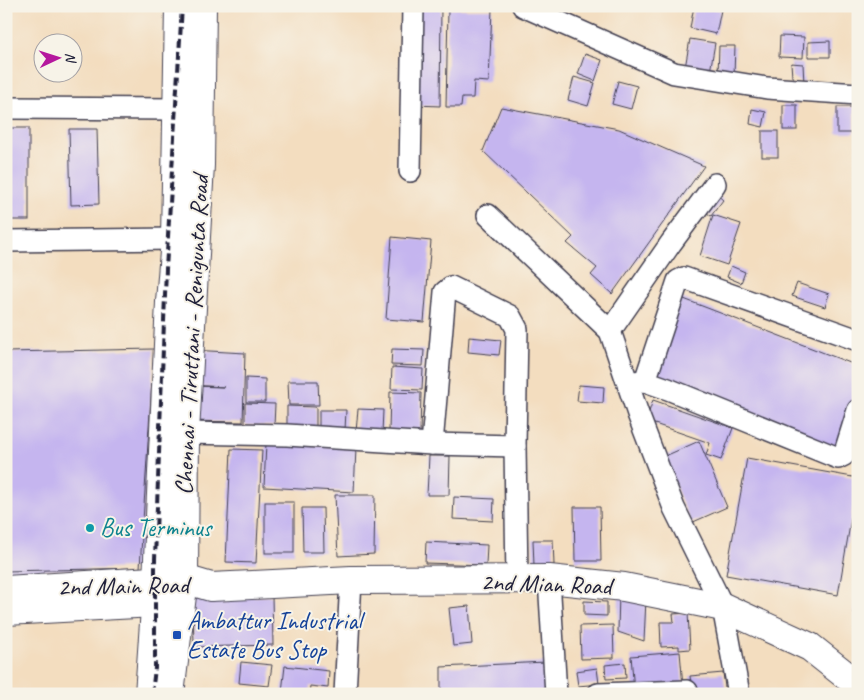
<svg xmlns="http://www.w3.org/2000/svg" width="864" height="700" viewBox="0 0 864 700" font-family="Caveat,sans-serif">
  <rect width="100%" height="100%" fill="#f7f3e8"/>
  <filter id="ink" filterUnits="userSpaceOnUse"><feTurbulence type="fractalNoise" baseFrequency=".02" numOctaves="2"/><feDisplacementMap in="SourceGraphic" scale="10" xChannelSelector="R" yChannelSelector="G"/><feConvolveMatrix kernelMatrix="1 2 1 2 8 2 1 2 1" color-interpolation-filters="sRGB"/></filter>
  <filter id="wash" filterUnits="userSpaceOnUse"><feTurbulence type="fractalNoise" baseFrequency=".0096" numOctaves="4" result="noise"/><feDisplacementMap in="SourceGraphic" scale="20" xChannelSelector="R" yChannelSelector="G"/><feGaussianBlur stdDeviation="1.12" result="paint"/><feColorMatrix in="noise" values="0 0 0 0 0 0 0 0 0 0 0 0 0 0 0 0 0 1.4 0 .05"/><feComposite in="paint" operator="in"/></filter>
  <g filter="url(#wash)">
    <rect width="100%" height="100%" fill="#f3ddbf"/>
    <g id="blocks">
      <g fill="#c5b5ef">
        <polygon points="417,6 441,6 440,106 415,105"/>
        <polygon points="694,6 721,10 716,34 690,28"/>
        <polygon points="448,9 492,9 489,82 474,81 473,98 462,98 461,107 446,107"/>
        <polygon points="780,36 804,37 803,58 779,57"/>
        <polygon points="690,39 715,43 710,72 685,68"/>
        <polygon points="830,41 830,57 808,57 808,42"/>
        <polygon points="719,46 735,46 734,75 718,75"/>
        <polygon points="585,54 602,60 595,81 578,74"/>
        <polygon points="854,58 858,58 858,89 855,90"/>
        <polygon points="791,63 803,64 804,84 792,77"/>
        <polygon points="574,77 595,83 588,106 568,100"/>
        <polygon points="618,81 637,86 631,109 612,104"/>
        <rect x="783" y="105" width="14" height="25"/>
        <polygon points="501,107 619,129 704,166 612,294 591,275 597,268 567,243 573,237 483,151"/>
        <rect x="837" y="107" width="17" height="26"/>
        <polygon points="752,109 766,112 763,127 750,124"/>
        <rect x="6" y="128" width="23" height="92"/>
        <polygon points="69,129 97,129 99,204 71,205"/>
        <rect x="762" y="131" width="16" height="26"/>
        <polygon points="715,193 723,200 711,216 702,209"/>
        <polygon points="713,215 741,224 727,265 700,256"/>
        <polygon points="392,237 431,241 424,322 386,319"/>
        <polygon points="731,266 745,272 741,283 727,277"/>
        <polygon points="797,283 829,294 825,307 792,296"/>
        <polygon points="676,296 858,366 858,392 836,451 651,379"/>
        <polygon points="469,337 501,340 499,355 468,352"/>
        <polygon points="154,349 140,568 6,571 6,352"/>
        <polygon points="392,349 424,350 423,366 391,365"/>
        <polygon points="192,350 245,353 243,422 188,421 188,386 224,387 190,385"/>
        <polygon points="392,367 423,369 422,390 391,389"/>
        <polygon points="246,378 265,379 265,402 246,402"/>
        <polygon points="288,381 318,381 319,405 289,405"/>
        <polygon points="579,385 604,387 603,403 577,401"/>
        <polygon points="390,392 421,393 420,434 389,432"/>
        <polygon points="653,400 733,428 721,460 706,455 710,443 646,421"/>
        <polygon points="245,403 275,404 274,426 245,425"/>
        <polygon points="287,406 316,407 316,428 287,427"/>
        <polygon points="358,409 383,410 382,433 356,432"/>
        <polygon points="319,410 346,410 345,430 319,430"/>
        <polygon points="699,441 727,507 691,523 663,457"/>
        <polygon points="266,443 356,448 354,492 264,487"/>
        <polygon points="231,449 262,450 256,563 226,562"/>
        <polygon points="429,456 450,456 449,495 427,495"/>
        <polygon points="747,458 858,478 838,595 726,575"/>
        <polygon points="335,495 375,495 374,554 338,556"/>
        <polygon points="454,497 494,499 493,521 453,519"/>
        <rect x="265" y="502" width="29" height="51"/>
        <polygon points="574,507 600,507 601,561 575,561"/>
        <polygon points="302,508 323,508 324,552 303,552"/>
        <polygon points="533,540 553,540 554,565 534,566"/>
        <polygon points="426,542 487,545 486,565 425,563"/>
        <polygon points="619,592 646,599 644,641 618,632"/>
        <polygon points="272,596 273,645 194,647 193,598"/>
        <polygon points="857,596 858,596 858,613 854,613"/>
        <polygon points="584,601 607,602 607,616 584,615"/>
        <polygon points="469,606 472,644 453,646 449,608"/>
        <polygon points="688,613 690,649 679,650 679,646 661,647 660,622 674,622 673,614"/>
        <polygon points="613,625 614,658 581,659 580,626"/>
        <polygon points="680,652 683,686 634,690 631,656"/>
        <polygon points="241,662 272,665 269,686 239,683"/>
        <polygon points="546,662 550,694 441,694 441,667"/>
        <polygon points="625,663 626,678 606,679 605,665"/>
        <polygon points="285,666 329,671 328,688 310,686 309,694 282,692"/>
        <polygon points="597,668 599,684 578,686 576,671"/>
        <polygon points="723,673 726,694 692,694 690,676"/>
      </g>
    </g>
  </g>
  <g filter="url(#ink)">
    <use href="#blocks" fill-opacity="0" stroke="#413e4f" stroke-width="1"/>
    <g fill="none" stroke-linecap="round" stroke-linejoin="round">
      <defs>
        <g id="minor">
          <polyline points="523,6 674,73 767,88 858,94"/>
          <polyline points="6,108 178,109"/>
          <polyline points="410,171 413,6"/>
          <polyline points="488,215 610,331 638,414 674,508 723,607 739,694"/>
          <polyline points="6,241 175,239"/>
          <polyline points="610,331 671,243 715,184"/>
          <polyline points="645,381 678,281 684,278 858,340"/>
          <polyline points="633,382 645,381 668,389 838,458 844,455 858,410"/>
          <polyline points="185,433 287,435 432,444 515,446"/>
          <polyline points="432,444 445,292 451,287 510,316 517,329 515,446 517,580"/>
          <polyline points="549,579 556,694"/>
          <polyline points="345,694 351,580"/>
          <polyline points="598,694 687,691"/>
        </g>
        <g id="major">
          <polyline points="6,590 184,579 211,587 351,580 549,579 624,587 723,607 810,647 858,685"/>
          <polyline points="6,611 173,602"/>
          <polyline points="149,694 157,580 170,302 175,239 179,6"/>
          <polyline points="170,694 184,579 185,433 200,165 202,6"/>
        </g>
      </defs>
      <use href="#minor" stroke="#413e4f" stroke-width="24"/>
      <use href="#major" stroke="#413e4f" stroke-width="30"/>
      <use href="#minor" stroke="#fff" stroke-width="21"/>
      <use href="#major" stroke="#fff" stroke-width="28"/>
      <polyline stroke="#22223b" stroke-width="4" stroke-dasharray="8 4" stroke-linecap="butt" points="152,694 155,668 155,559 166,269 182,6"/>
    </g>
  </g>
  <circle fill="#0f9aa8" stroke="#f7f3e8" stroke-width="2" cx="90" cy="528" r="5"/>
  <rect fill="#1a4fb4" stroke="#f7f3e8" stroke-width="2" x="172" y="630" width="10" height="10" rx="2.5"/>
  <g text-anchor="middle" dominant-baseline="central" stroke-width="4" stroke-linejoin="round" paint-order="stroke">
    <g font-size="25" fill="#22223b" stroke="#f7f3e8">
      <text transform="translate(192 335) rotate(-87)">Chennai - Tiruttani - Renigunta Road</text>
      <text transform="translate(546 584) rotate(2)">2nd Mian Road</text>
      <text transform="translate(123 586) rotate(-1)">2nd Main Road</text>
    </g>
    <g font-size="25" fill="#0d838f" stroke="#f7f3e8" text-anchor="start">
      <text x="100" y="528">Bus Terminus</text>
    </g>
    <g font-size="25" fill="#164399" stroke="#f7f3e8" text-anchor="start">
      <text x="187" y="621">Ambattur Industrial<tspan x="187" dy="29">Estate Bus Stop</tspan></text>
    </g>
  </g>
  <rect width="864" height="700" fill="none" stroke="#f7f3e8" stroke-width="25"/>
  <g transform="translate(58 58) rotate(86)"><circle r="24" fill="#f7f3e8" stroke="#a29fa3"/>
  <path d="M0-4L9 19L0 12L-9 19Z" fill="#b5179e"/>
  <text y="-8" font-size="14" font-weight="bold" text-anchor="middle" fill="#22223b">N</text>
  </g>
</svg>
